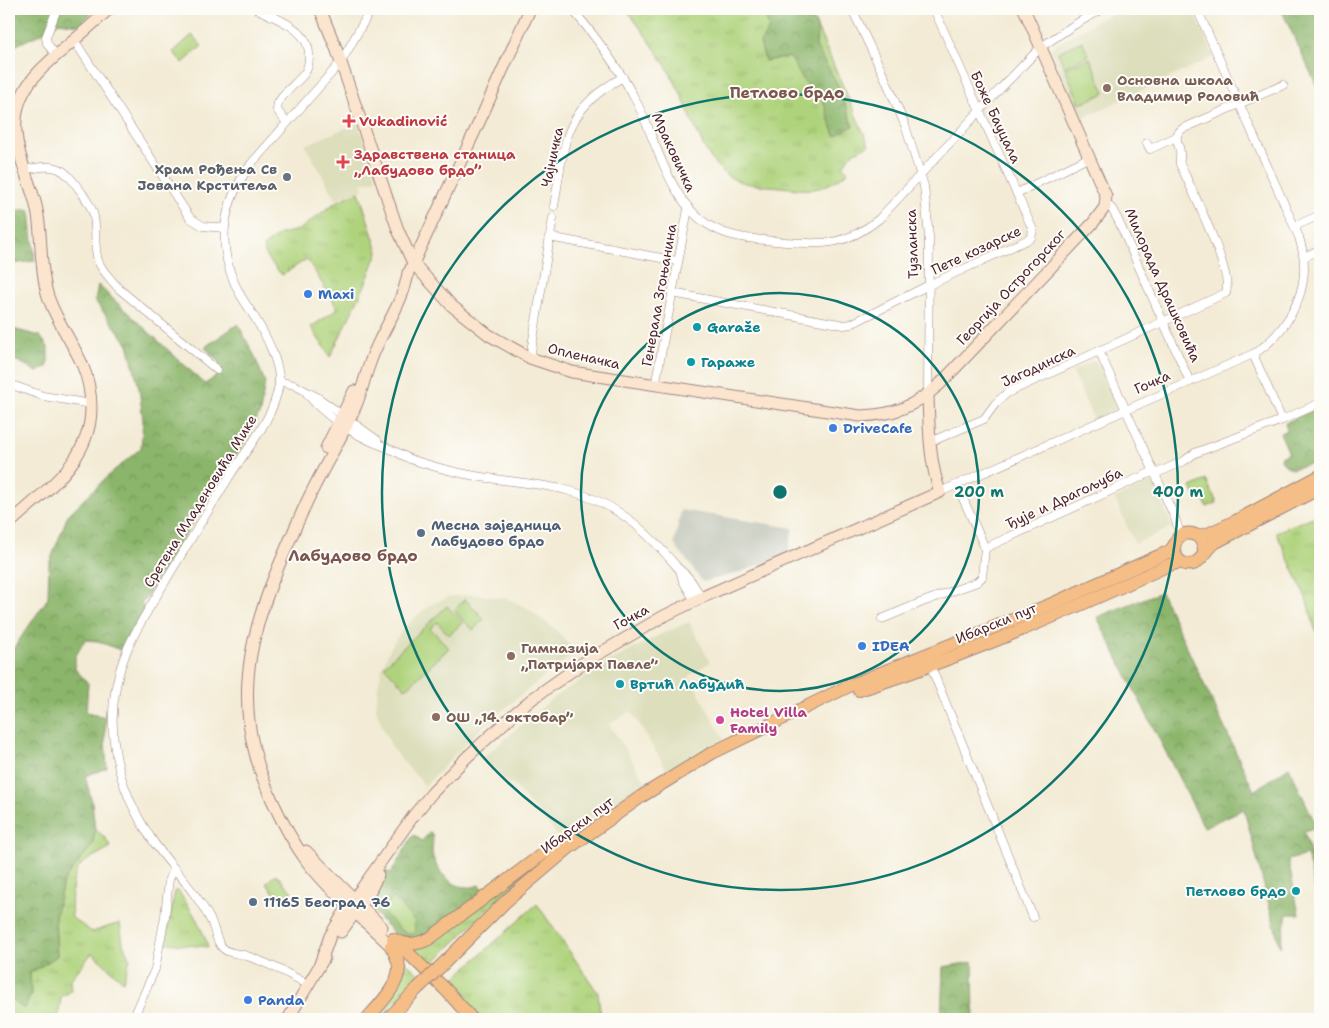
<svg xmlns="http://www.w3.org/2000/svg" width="1329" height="1028" viewBox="0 0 1329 1028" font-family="'Shantell Sans',sans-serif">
  <defs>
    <pattern id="grass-tufts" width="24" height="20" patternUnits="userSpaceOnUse" patternTransform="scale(1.25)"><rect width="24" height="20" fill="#afd37b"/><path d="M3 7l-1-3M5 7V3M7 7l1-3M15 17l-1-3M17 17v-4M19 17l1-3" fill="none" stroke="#98b56a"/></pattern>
    <pattern id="forest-crowns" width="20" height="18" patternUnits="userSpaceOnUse" patternTransform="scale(1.25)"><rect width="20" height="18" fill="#8bb56b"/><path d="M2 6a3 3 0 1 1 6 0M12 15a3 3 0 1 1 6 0" fill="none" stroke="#749358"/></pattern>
  </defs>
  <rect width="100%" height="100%" fill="#fdfcf7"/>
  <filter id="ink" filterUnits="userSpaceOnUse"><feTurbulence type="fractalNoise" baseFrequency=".02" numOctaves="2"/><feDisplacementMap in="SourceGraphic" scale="10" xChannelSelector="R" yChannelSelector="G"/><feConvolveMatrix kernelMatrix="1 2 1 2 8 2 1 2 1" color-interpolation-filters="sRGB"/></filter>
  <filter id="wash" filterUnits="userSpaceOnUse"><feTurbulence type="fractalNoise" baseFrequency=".0096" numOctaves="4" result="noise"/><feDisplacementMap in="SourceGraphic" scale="20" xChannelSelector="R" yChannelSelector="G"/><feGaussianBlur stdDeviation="1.12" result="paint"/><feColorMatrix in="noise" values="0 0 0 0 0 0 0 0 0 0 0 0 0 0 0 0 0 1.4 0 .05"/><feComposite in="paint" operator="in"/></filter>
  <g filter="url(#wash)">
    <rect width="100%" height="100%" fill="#f3ebd5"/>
    <g fill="#dddebc">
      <polygon points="1120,9 1193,9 1214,57 1080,119 1050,49 1077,32"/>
      <polygon points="358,123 377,179 361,184 363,190 336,199 305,145"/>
      <polygon points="1096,360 1098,365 1103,363 1122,408 1094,421 1072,371"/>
      <polygon points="1153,481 1172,527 1135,544 1115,499"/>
      <polygon points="471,594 506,598 527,608 556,630 575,652 486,723 425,786 394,751 384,731 376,709 378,686 382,667 391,647 403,629 416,616 430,605 449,597"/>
      <polygon points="689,622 710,662 689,676 724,739 667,770 631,711 609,724 647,784 560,838 512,783 508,784 483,758 548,702 605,664 659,635"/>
    </g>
    <polygon fill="#c2c6b9" points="681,510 793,528 788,554 735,574 703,582 674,544"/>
    <g fill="url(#grass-tufts)" stroke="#7c7953">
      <path d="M626 9H809L869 145 851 154 843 166 848 172C821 192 813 191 781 187 761 185 738 186 723 172 701 153 691 114 678 88 664 60 645 34 626 9Z"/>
      <polygon points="359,192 378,252 365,285 330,357 311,327 338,309 307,259 282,275 267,258 263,247 280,234 299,230 336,202"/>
      <polygon points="1206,480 1217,503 1207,507 1203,498 1197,500 1191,487"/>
      <polygon points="1320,514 1320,645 1306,598 1276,532"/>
      <path d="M95 828 105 838 111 847C101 853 89 858 81 865 70 875 71 905 72 918L92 932 120 923 123 944 130 959 123 981 92 953 70 980 71 991 61 997 58 1019H9V998L24 1008 31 995 30 973 57 956 55 917 63 882 93 844Z"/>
      <polygon points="533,868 490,907 426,970 402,945"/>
      <path d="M175 891H178C191 909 202 926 208 947L165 943Z"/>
      <polygon points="537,904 598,993 601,1019 475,1019 448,984"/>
      <polygon points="398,955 421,976 378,1019 370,1019 386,999"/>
    </g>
    <g fill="url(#forest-crowns)" stroke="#6a6a4b">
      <polygon points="9,9 96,9 79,25 59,22 42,33 12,47 9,51"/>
      <polygon points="763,9 807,9 810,12 817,28 816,47 837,83 853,126 835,136 823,101 803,80 790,57 765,61 760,43 769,28"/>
      <polygon points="1281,9 1320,9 1320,93"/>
      <polygon points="22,210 30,210 35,261 10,264 9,272 9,211"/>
      <polygon points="98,285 205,384 220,374 219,363 205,347 238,324 254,355 265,382 260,413 243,444 141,605 145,608 122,651 98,641 85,640 75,657 75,669 88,683 86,713 106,717 105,740 107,768 85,776 92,802 95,830 93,844 63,882 55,917 57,956 30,973 31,995 24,1009 9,998 9,655 48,598 49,564 68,515 111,473 141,448 143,420 139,388 128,344 95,301"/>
      <polygon points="9,328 40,336 48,347 48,366 37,372 20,362 9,359"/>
      <polygon points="1320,407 1320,461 1291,469 1283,463 1280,457 1289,453 1280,433 1287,430 1285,423"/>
      <polygon points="1161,592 1254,791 1289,767 1317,827 1304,831 1320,887 1320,905 1319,906 1307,855 1288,860 1299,914 1287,914 1280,947 1244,809 1204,827 1097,617"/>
      <path d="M430 832 433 836C433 842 432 848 432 853 435 869 450 887 467 887 471 888 476 886 479 885L486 893 429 937 400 940 372 910 370 901 378 883 386 871 391 873 412 837 414 835 422 841Z"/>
      <polygon points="973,962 974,1019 941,1019 943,967"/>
    </g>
    <g fill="#afd37b" stroke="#7c7953">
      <polygon points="192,35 202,46 183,63 173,52"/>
      <polygon points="1082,41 1089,55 1064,67 1058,52"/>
      <polygon points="1090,58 1105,93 1080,104 1065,68"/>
      <polygon points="465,599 484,619 473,630 454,610"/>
      <polygon points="447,606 463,622 449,635 437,622 430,628 449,648 406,689 384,666"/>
      <polygon points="276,874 292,892 281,901 266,883"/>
      <polygon points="394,898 414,921 415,930 411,934 402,931 381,910"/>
    </g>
  </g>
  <g filter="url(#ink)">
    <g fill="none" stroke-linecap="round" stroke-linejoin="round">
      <defs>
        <g id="street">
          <path d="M257 9C277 19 310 29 309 56 309 62 308 69 304 74 296 84 284 92 278 103L277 110 287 123"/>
          <path d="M572 9C596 37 618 67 635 99 657 140 669 204 712 227 735 240 761 239 786 242 825 245 847 245 879 219L1001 88 1041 47 1074 25 1102 9"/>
          <polyline points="852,9 885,78 905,125 924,186 929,237 928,394"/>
          <polyline points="74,40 190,218 203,226 224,228"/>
          <polyline points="56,56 47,43 46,37 57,9"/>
          <polyline points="1147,143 1150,149 1176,137"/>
          <path d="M24 170C59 163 62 166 82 193 87 201 93 208 94 217 97 232 93 249 99 263 103 272 112 280 118 288L217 370"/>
          <polyline points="1017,193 1090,157"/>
          <polyline points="1106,203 1112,209 1118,220 1190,382"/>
          <path d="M554 206C565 144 561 111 623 77"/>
          <polyline points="1295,226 1320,215"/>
          <polyline points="549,237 677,261"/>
          <polyline points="1304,257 1320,250"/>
          <polyline points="672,293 844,325 851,324 929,285 1031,238 1033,230 934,9"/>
          <polyline points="1099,351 1175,518 1179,531 1177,539"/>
          <polyline points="1253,354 1282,420"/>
          <polyline points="530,358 553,218"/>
          <polyline points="279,381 294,385 317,397 377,440"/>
          <polyline points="9,384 43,396 91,404"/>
          <polyline points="655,386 688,209"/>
          <path d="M306 392C322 415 357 437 383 446 392 449 401 455 410 459 428 465 446 470 465 474 498 481 533 482 566 490 616 502 646 530 678 568 681 571 684 573 687 576 693 582 697 590 701 598"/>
          <path d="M930 440 937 439 984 419 995 404 1007 393 1226 293C1234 274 1190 186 1180 164 1179 160 1181 156 1180 152 1179 142 1172 137 1182 129L1283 85"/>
          <polyline points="1155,474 1184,461 1195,453 1282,420 1320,403"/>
          <path d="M940 492 1253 354C1264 348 1274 338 1282 328 1303 300 1310 271 1299 237L1197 9"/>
          <polyline points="985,548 1154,471"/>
          <polyline points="680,570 683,581 695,601"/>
          <polyline points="882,619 920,603 977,582 982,577 985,548 957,485"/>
          <polyline points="929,662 1033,917"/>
          <path d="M309 985C289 974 268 963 247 956 240 953 229 954 224 949 217 944 215 931 212 923 198 894 174 870 155 844 114 786 99 718 127 650 137 626 152 604 165 582 186 546 209 510 231 474 249 446 274 418 279 384 280 374 276 361 272 351 265 331 252 314 241 296 215 250 221 205 251 164L341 62 371 9"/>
          <polyline points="133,1019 155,969 165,916 169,879 174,870"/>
        </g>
        <g id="secondary">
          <path d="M320 9 336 48 398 230 413 263 452 306 489 335 530 358 572 372 860 416C895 415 913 407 940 384L1093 223 1105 207 1106 196 1024 9"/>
          <polyline points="411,268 481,118 530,9"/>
          <polyline points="326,448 354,391"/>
          <path d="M9 524C44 491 91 462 91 408 91 393 88 378 82 364 71 339 54 318 47 293 38 261 44 227 33 195 22 162 5 124 25 90 36 71 56 56 72 42 85 31 97 20 109 9"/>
          <polyline points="306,851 382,927"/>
          <polyline points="341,932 368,895 378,875"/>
          <path d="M391 946C363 919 332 893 308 863 294 844 282 822 272 800 221 689 258 611 304 508 320 472 342 439 357 403 362 390 365 376 370 363 380 332 403 305 408 273"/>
          <path d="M320 964 330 936 342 916 414 815 432 793 467 757 513 715 532 699 583 663 664 616 705 596 940 492C929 461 929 427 928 394"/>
          <polyline points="288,1019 324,958"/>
        </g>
        <g id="primary">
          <polyline points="1198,536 1208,534 1236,521 1320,476"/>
          <path d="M1204 553C1205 539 1195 530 1181 535 1168 545 1175 568 1193 564 1202 561 1207 548 1216 542L1320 488"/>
          <path d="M859 690C965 656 1068 611 1169 565L1181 562"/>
          <path d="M393 939C406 946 415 945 429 939L544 853 573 837"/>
          <polyline points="397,942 448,992 472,1019"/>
          <polyline points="439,968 505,902 570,847 642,796 712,753 851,685 1052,604 1159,556 1170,551 1174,546"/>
          <path d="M367 1019C378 1006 398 987 399 968 399 960 395 953 391 946"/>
          <polyline points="388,1019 418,988"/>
        </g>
      </defs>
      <use href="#street" stroke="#9e8580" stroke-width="9"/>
      <use href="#secondary" stroke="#9e8580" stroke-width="13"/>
      <use href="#primary" stroke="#9e8580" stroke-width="14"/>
      <use href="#street" stroke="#fff" stroke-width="8"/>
      <use href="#secondary" stroke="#fbe5cf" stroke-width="11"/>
      <use href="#primary" stroke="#f6be87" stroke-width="12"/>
      <defs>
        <polyline id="primary-bridge" points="418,988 439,968"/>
      </defs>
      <use href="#primary-bridge" stroke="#9e8580" stroke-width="14" stroke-linecap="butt"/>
      <use href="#primary-bridge" stroke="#f6be87" stroke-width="12"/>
    </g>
  </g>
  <g fill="none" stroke="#0f766e" stroke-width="2.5">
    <circle cx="780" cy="492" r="199"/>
    <circle cx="780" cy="492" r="398"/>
  </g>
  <g fill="#8d6e63" stroke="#fdfcf7" stroke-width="2">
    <circle cx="1107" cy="88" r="5"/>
    <circle cx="511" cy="656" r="5"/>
    <circle cx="436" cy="717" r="5"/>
  </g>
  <g fill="#e0444e" stroke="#fdfcf7" stroke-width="2">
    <path d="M346.5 113.5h5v5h5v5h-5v5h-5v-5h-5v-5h5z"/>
    <path d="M340.5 154.5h5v5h5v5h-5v5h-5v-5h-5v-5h5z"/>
  </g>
  <circle fill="#6b7280" stroke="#fdfcf7" stroke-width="2" cx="287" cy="177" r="5"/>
  <g fill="#3f7fe0" stroke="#fdfcf7" stroke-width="2">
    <circle cx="308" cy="294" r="5"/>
    <circle cx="833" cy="428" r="5"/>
    <circle cx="862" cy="646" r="5"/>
    <circle cx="248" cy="1000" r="5"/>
  </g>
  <g fill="#0f9aa8" stroke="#fdfcf7" stroke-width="2">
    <circle cx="697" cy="327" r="5"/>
    <circle cx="691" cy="362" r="5"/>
    <circle cx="620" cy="684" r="5"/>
    <circle cx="1296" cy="891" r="5"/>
  </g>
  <g fill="#5c6f8a" stroke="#fdfcf7" stroke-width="2">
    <circle cx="421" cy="533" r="5"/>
    <circle cx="253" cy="902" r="5"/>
  </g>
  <circle fill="#d1479c" stroke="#fdfcf7" stroke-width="2" cx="720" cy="720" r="5"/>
  <g text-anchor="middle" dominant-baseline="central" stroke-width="4" stroke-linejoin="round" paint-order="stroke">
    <g font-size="14" font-weight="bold" fill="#785e54" stroke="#fdfcf7" text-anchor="start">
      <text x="1117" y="80">Основна школа<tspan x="1117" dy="16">Владимир Роловић</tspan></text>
      <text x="521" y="648">Гимназија<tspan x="521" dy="16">„Патријарх Павле”</tspan></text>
      <text x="446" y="717">ОШ „14. октобар”</text>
    </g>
    <g font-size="14" fill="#4a1f2b" stroke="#fdfcf7">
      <text transform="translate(996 117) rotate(65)">Боже Бауцала</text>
      <text transform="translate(674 152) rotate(65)">Мраковичка</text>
      <text transform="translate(552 157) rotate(-78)">Чајничка</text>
      <text transform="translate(912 244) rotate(-92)">Тузланска</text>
      <text transform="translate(976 250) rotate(-25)">Пете козарске</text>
      <text transform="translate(1163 285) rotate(66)">Милорада Драшковића</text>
      <text transform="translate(1011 287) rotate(-47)">Георгија Острогорског</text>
      <text transform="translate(659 295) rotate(-80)">Генерала Згоњанина</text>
      <text transform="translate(584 356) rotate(13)">Опленачка</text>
      <text transform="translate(1038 366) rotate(-25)">Јагодинска</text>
      <text transform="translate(1152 382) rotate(-24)">Гочка</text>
      <text transform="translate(1064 498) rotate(-25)">Ђује и Драгољуба</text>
      <text transform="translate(200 501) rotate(-58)">Сретена Младеновића Мике</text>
      <text transform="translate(631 617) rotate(-29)">Гочка</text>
      <text transform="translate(996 623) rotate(-22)">Ибарски пут</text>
      <text transform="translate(577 825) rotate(-36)">Ибарски пут</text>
    </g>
    <g font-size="14" font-weight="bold" fill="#be3a42" stroke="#fdfcf7" text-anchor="start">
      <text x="359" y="121">Vukadinović</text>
      <text x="354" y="154">Здравствена станица<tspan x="354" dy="16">„Лабудово брдо”</tspan></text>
    </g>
    <g font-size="14" font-weight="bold" fill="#5b616d" stroke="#fdfcf7" text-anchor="end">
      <text x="277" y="169">Храм Рођења Св<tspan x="277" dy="16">Јована Крститеља</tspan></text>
    </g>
    <g font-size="14" font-weight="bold" fill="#366cbe" stroke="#fdfcf7" text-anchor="start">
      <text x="318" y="294">Maxi</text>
      <text x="843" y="428">DriveCafe</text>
      <text x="872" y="646">IDEA</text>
      <text x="258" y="1000">Panda</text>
    </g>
    <g font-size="14" font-weight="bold" fill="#0d838f" stroke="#fdfcf7" text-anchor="start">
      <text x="707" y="327">Garaže</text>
      <text x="701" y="362">Гараже</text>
      <text x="630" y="684">Вртић Лабудић</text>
      <text x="1286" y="891" text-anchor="end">Петлово брдо</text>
    </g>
    <g font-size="14" font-weight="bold" fill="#4e5e75" stroke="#fdfcf7" text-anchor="start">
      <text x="431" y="525">Месна заједница<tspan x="431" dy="16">Лабудово брдо</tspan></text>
      <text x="263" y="902">11165 Београд 76</text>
    </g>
    <g font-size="14" font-weight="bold" fill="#b23c85" stroke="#fdfcf7" text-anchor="start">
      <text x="730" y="712">Hotel Villa<tspan x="730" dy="16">Family</tspan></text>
    </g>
    <g font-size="16" font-weight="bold" fill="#7c554f" stroke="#fdfcf7">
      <text x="787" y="92">Петлово брдо</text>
      <text x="353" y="555">Лабудово брдо</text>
    </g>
  </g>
  <circle cx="780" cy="492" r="8" fill="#0f766e" stroke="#fdfcf7" stroke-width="2.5"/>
  <g font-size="15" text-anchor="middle" font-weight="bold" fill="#0f766e" stroke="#fdfcf7" stroke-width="4" stroke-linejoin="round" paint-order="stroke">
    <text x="979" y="497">200 m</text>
    <text x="1178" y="497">400 m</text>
  </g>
  <rect width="1329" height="1028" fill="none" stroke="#fdfcf7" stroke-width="30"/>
</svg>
